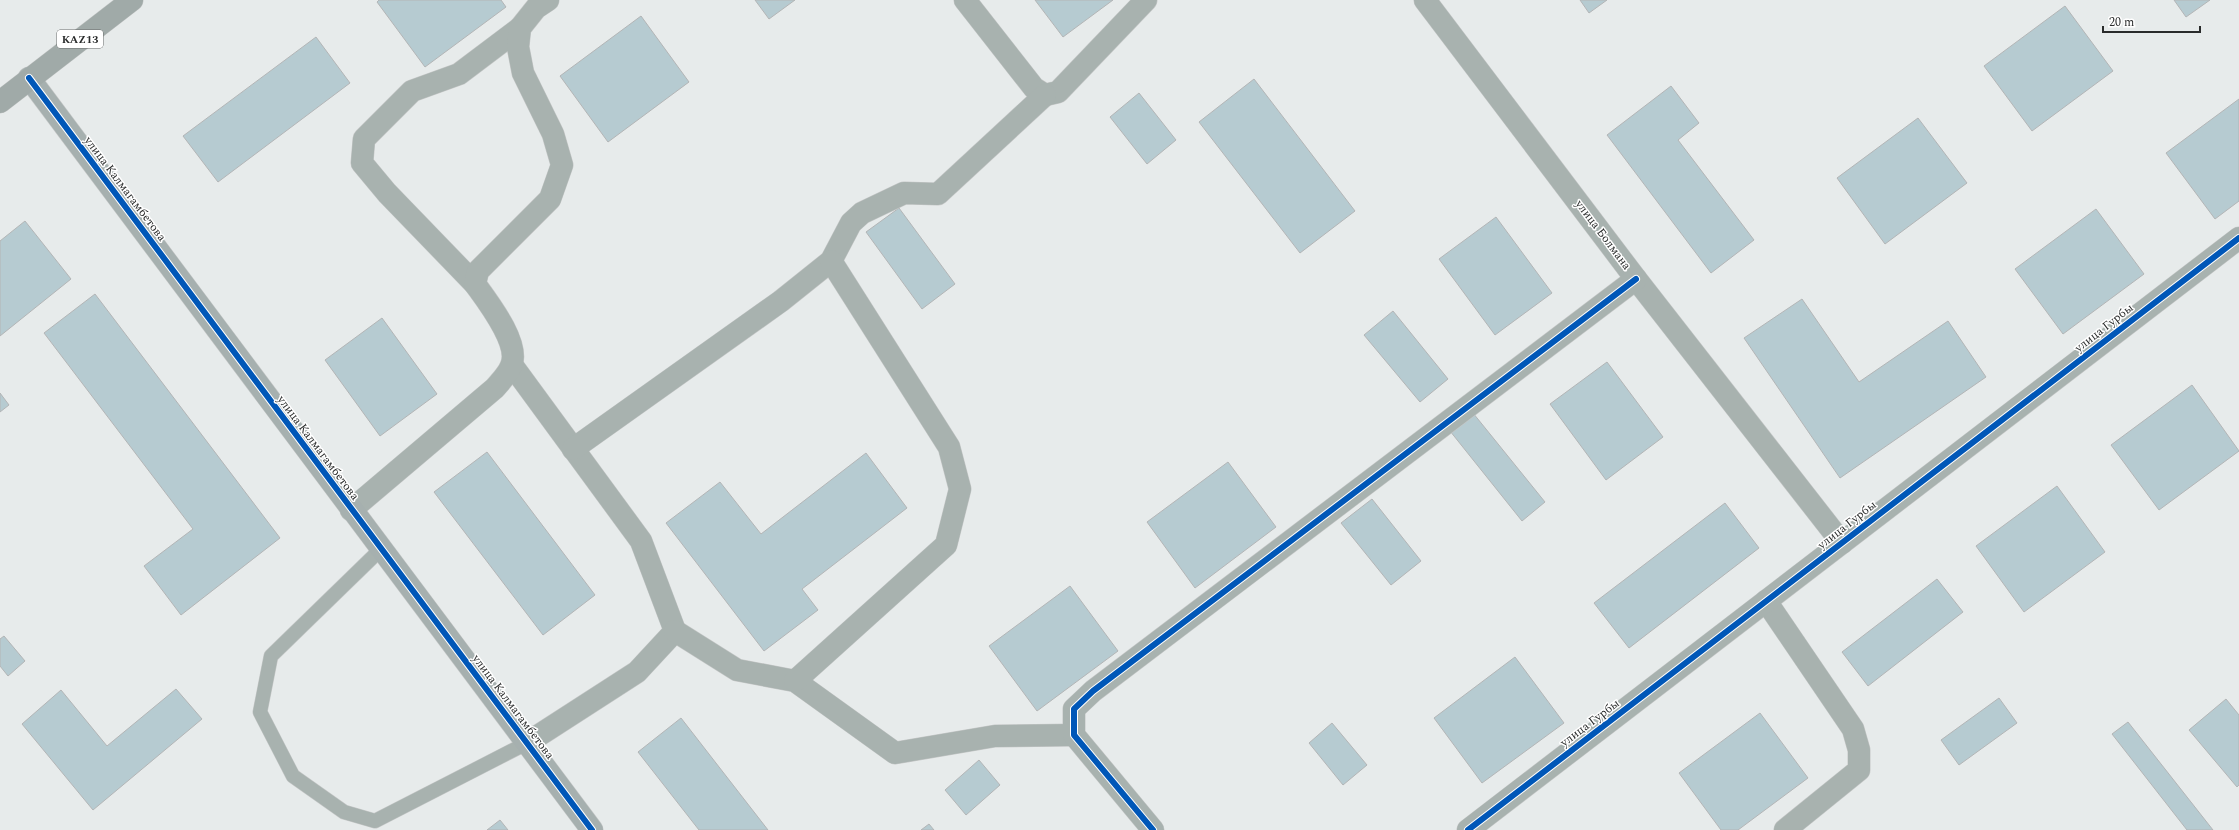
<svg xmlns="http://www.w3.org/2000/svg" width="2239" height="830" viewBox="0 0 2239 830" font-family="Spectral,serif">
  <rect width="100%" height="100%" fill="#e7ebeb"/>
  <g fill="#b6cbd1" stroke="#b3b5b6">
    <polygon points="379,0 501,0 506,7 425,67 377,2"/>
    <polygon points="755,0 795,0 769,19"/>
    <polygon points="1035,0 1113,0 1063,37"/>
    <polygon points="1580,0 1607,0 1589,13"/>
    <polygon points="2174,0 2210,0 2186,17"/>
    <polygon points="2065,6 2113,71 2032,131 1984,66"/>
    <polygon points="641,16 689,82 608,142 560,76"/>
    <polygon points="316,37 350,83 218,182 183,136"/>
    <polygon points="1254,79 1355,211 1300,253 1199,122"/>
    <polygon points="1671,86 1699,123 1678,140 1754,240 1711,273 1607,135"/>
    <polygon points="1139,93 1176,140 1147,164 1110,117"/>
    <polygon points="2239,99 2239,201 2215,219 2166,153"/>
    <polygon points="1918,118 1967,183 1885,244 1837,178"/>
    <polygon points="899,208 955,284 922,309 866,232"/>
    <polygon points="2096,209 2144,274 2063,334 2015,269"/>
    <polygon points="1496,217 1552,293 1495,335 1439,259"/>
    <polygon points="25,221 71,279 0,336 0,241"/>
    <polygon points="95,294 280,538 181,615 144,566 193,529 44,333"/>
    <polygon points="1802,299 1859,382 1948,321 1986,377 1840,478 1744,338"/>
    <polygon points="1393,311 1448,379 1420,402 1364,335"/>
    <polygon points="382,318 437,394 380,436 325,360"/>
    <polygon points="1607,362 1663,437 1606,480 1550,404"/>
    <polygon points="2192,385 2239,451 2159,510 2111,445"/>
    <polygon points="0,393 9,405 0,412"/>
    <polygon points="1473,413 1545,502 1522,521 1450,431"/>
    <polygon points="487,452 595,595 543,635 434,492"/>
    <polygon points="866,453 907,508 802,589 818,610 764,651 666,523 720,482 761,534"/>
    <polygon points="1228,462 1276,527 1195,588 1147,522"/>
    <polygon points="2057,486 2105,552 2024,612 1976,546"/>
    <polygon points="1372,499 1421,561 1391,585 1341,523"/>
    <polygon points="1725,503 1759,548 1629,648 1594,603"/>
    <polygon points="1937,579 1963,612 1868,686 1842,652"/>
    <polygon points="1070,586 1118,651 1037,711 989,646"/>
    <polygon points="4,636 25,661 8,676 0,666 0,639"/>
    <polygon points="1515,657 1564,723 1482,783 1434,718"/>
    <polygon points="176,689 202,719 93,810 22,724 61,690 107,746"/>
    <polygon points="1999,698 2017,723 1959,765 1941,740"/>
    <polygon points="2226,699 2239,715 2239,785 2237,787 2189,730"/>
    <polygon points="1760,713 1808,778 1738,830 1721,830 1679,773"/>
    <polygon points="681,718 768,830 699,830 638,752"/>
    <polygon points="2128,722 2213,830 2187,830 2112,734"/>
    <polygon points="1332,723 1367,765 1343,785 1309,743"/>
    <polygon points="979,760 1000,785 966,815 945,790"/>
    <polygon points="500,820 508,830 487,830"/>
    <polygon points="929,824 934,830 921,830"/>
  </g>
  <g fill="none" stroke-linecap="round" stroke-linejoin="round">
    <defs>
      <polyline id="lane" points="381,549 271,656 260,712 293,776 344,812 375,821 527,743"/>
      <g id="street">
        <polyline points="965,0 1034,88 1045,95 1058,92 1146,0"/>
        <polyline points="1425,0 1636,279 1842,543"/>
        <polyline points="475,284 387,193 362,163 364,139 412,91 459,74 520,28"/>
        <polyline points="512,365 641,541 675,631 637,672 527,743"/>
        <polyline points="573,449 781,301 831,261 851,223 862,213 904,193 938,194 1045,95"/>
        <path d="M351 510 495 388C500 382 508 374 511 366 521 344 488 302 475 284L478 271 550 199 562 165 553 134 523 73 518 47 520 28 536 8 548 0"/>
        <polyline points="1766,601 1853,729 1859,750 1859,770 1785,830"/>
        <polyline points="675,631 737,670 795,681 895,753 995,736 1074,735"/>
        <polyline points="795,681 946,545 960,489 949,447 831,261"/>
        <polyline points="1153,830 1074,735 1074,709 1093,691 1636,279"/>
        <polyline points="1468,830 2239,238"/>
      </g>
      <polyline id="secondary" points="29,78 592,830"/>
      <polyline id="primary" points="0,102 132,0"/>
    </defs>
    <use href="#lane" stroke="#c6c8c8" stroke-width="15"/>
    <use href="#street" stroke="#c6c8c8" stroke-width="23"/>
    <use href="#secondary" stroke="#c6c8c8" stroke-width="23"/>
    <use href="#primary" stroke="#c6c8c8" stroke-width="23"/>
    <use href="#lane" stroke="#a8b2af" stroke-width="14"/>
    <use href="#street" stroke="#a8b2af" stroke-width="22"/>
    <use href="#secondary" stroke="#a6b0af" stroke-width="22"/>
    <use href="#primary" stroke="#a0aaa8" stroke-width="22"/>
    <defs>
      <g id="cycleway">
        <polyline points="29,78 592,830"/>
        <polyline points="1153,830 1074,735 1074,709 1093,691 1636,279"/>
        <polyline points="1468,830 2239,238"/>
      </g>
    </defs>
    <use href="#cycleway" stroke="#fff" stroke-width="8"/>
    <use href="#cycleway" stroke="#0057b8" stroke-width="6"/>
  </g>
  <g text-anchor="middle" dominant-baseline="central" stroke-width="3" stroke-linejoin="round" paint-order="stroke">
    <rect fill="#fff" stroke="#696b6b" stroke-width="1" x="57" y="30" width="46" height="18" rx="3"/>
    <g font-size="11" font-weight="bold" fill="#292b2b">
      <text x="80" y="39">KAZ13</text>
    </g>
    <g font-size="12" fill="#292b2b" stroke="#fff">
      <text transform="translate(125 189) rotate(53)">улица Калмагамбетова</text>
      <text transform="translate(1603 235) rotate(53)">улица Болмана</text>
      <text transform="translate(2104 328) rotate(-38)">улица Гурбы</text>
      <text transform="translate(318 448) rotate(53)">улица Калмагамбетова</text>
      <text transform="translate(1847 525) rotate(-38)">улица Гурбы</text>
      <text transform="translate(513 707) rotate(53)">улица Калмагамбетова</text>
      <text transform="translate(1590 723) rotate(-37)">улица Гурбы</text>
    </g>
  </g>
  <path d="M2103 26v6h97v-6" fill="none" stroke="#292b2b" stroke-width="2"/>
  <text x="2109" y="26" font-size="12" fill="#292b2b" stroke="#ffffff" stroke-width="3" paint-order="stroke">20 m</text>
</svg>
